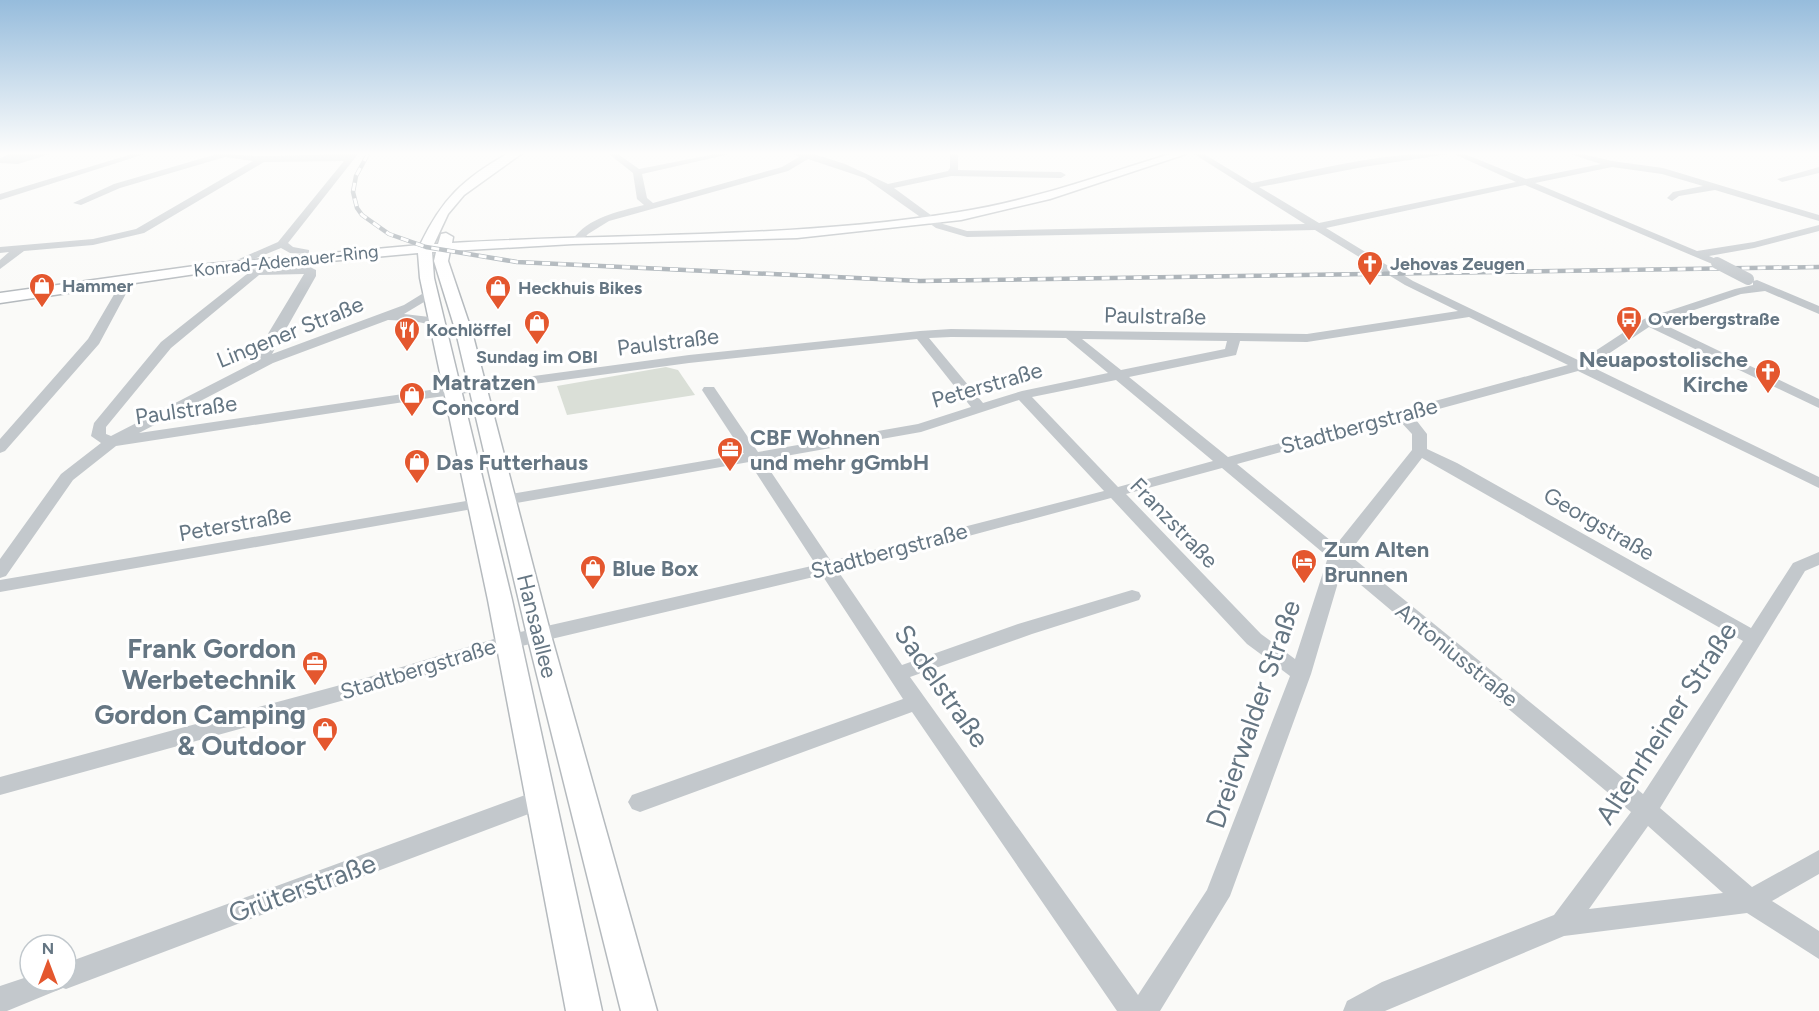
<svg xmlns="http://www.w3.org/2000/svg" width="1819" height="1011" viewBox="0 0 1819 1011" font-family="Figtree,sans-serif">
  <rect width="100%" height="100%" fill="#fafaf8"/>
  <polygon fill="#dadfd7" points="666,367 678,370 695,395 567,415 557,386"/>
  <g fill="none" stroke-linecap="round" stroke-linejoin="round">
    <defs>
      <path id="major" d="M507 154H521L464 195 448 214 434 244H438L441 234 446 233 453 237 452 243C619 233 794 239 959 212 1031 201 1101 175 1170 154H1186L1050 199 961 220 797 238 573 244 450 251 448 261 472 332 551 635 657 1011H621L527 635 456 332 434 261 436 252H432L434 278 512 600 602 1011H566L488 600 420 278 418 253 209 272 0 303V293L209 264 420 245C442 199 463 179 507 154Z"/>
    </defs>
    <use href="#major" stroke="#b5babe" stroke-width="3"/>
    <g fill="#c3c8cc" fill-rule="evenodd">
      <polygon points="9,154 50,154 18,164 0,163 0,158"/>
      <polygon points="132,154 145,154 0,200 0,194"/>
      <polygon points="217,154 262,156 358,154 288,243 293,247 309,250 309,254 290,253 281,248 249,261 239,259 278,242 344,161 264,162 144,233 93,245 24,251 0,269 0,260 9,252 0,253 0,247 93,239 136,229 253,161 225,157 120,188 81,205 73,203 114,184"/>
      <path d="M609 154H618L639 169 715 154H730L642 174 647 198 653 203 782 167 799 157 793 154H814L845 164 888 184 948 171 950 168V154H958V170L1061 172 1066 175 1061 178 951 176 894 188 943 224 967 231 1305 224 1194 154H1204L1252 183C1312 171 1389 150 1449 154L1363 167 1259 187 1319 223 1516 182 1454 154H1465L1526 179 1601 164 1570 154H1583L1612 161 1663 168 1819 215V221L1715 190 1679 196 1672 201 1667 198 1673 192 1703 186 1662 174 1612 167 1535 183 1697 251 1754 242 1819 225V231L1754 248 1709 256 1721 261V265L1717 266 1525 185 1326 228 1413 281 1580 361 1644 319 1735 289 1753 285V281L1757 280 1819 306V314L1765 291 1741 294 1659 322 1819 399V408L1649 327 1590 366 1819 477V488L1578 371 1413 416 1427 434V449L1457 463 1751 628 1793 563 1819 552V565L1805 571 1660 808 1752 887 1819 850V874L1772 901 1819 931V959L1747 913 1564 936 1385 1011H1343L1347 1001 1382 982 1554 915 1631 812 1342 569 1311 674 1230 896 1160 1011H1117L912 712 640 812 632 809 628 802 632 795 903 699 822 575 509 649 359 696 0 795V777L359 680 507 635 816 565 749 462 505 505 497 500 505 495 744 454 702 390 704 387H714L758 452 918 424 971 407 917 339 689 363 430 398 116 446 73 480 6 576 0 578V559L61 474 101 443 91 436 94 423 161 342 252 270 310 267 316 270V276L272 354 404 305 430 289 436 293 434 296 404 314 438 318 444 322 438 326 413 321 388 320 273 363 139 433 430 390 689 355 920 331 951 329 1307 334 1458 311 1405 285 1315 230 967 237 936 228 865 178 808 159 788 171 609 221 588 234 581 242H573L572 240C589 217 617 212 644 205L637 199 633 173ZM304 274 257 352 261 359 111 436 106 434V427L171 348 259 275ZM1469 317 1568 365 1228 457 1129 377 1236 355 1240 341 1307 342ZM951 337 1066 338 1108 373 1022 391 983 403 929 338ZM1082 339 1227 341 1225 349 1121 370ZM1116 380 1213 461 1118 487 1032 397ZM1019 400 1104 491 831 561 763 460 921 432ZM1399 420 1412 434V450L1336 545 1237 464ZM1422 458 1743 641 1643 794 1348 554ZM1222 468 1328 557 1295 659 1261 634 1126 494ZM1111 498 1247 644 1290 676 1207 890 1138 995 910 677 1032 634 1139 600 1141 596 1139 592 1132 590 1018 624 902 665 838 571ZM1648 826 1723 893 1589 909Z"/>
      <polygon points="1819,167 1819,173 1782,182 1777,179"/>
      <polygon points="119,286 129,288 99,344 5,451 0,453 0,439 88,339"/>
      <polygon points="478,499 484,501 486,504 484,507 0,592 0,580"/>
      <polygon points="539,790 547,793 550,800 547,807 66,989 63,988 7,1011 0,1011 0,986 30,976 30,981 66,981 66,963"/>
    </g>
    <use href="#major" fill="#fff" fill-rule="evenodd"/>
    <defs>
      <polyline id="rail" points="368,154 356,176 353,192 357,208 362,215 389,234 426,247 517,262 920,281 1819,267"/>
    </defs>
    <use href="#rail" stroke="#a2aab0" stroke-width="4.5"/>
    <use href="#rail" stroke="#fff" stroke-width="3" stroke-dasharray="8" stroke-linecap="butt"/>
    <polyline stroke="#c3c8cc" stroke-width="12" points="1717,263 1748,279"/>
  </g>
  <linearGradient id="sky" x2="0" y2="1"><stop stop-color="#96bcdc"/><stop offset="0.52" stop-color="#fdfdfc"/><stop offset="1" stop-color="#fdfdfc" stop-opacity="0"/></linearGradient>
  <rect width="1819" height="295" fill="url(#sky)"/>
  <defs>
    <symbol id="church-pin" viewBox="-11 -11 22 30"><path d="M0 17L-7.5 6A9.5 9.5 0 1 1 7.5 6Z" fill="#e4572e" stroke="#fff"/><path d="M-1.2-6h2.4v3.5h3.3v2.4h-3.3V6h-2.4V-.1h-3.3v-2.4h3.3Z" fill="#fff"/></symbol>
    <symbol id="shop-pin" viewBox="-11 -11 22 30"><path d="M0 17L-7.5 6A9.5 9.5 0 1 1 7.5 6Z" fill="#e4572e" stroke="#fff"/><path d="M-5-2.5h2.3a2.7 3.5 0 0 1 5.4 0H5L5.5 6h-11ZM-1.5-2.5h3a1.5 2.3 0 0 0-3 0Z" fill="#fff"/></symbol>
    <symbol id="bus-pin" viewBox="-11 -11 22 30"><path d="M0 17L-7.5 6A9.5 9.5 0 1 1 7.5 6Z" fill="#e4572e" stroke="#fff"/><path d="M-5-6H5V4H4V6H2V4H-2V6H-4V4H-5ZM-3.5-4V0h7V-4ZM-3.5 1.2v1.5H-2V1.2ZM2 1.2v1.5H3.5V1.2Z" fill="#fff"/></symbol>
    <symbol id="restaurant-pin" viewBox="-11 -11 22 30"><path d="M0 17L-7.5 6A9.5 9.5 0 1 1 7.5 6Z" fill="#e4572e" stroke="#fff"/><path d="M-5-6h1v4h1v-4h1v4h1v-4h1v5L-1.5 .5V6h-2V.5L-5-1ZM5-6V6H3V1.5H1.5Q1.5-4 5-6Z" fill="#fff"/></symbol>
    <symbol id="office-pin" viewBox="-11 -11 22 30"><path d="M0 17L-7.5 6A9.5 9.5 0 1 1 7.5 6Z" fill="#e4572e" stroke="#fff"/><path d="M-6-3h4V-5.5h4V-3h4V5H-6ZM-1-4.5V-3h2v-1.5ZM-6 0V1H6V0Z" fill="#fff"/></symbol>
    <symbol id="hotel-pin" viewBox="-11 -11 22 30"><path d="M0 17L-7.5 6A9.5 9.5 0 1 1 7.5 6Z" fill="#e4572e" stroke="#fff"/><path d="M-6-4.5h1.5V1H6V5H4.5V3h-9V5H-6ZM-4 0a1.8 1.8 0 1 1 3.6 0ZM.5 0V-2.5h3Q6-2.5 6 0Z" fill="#fff"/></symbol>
  </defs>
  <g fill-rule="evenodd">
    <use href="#church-pin" x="1355" y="249" width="30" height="40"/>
    <use href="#shop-pin" x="27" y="271" width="30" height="40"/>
    <use href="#shop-pin" x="483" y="273" width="30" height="40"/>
    <use href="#bus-pin" x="1614" y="304" width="30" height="40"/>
    <use href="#shop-pin" x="522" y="308" width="30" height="40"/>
    <use href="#restaurant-pin" x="392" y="315" width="30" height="40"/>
    <use href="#church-pin" x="1753" y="357" width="30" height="40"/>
    <use href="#shop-pin" x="397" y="380" width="30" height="40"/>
    <use href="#office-pin" x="715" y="435" width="30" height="40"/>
    <use href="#shop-pin" x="402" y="447" width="30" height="40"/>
    <use href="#hotel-pin" x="1289" y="547" width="30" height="40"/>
    <use href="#shop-pin" x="578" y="553" width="30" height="40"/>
    <use href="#office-pin" x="300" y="649" width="30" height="40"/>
    <use href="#shop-pin" x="310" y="715" width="30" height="40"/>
  </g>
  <g text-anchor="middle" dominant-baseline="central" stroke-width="6" stroke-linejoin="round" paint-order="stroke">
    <g font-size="18" fill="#657683" stroke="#fff">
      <text transform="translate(286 261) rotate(-6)">Konrad-Adenauer-Ring</text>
    </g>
    <g font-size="18" font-weight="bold" fill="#657683" stroke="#fff" text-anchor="start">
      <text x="1390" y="264">Jehovas Zeugen</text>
      <text x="62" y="286">Hammer</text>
      <text x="518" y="288">Heckhuis Bikes</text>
      <text x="1648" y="319">Overbergstraße</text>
      <text x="426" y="330">Kochlöffel</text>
      <text x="537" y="357" text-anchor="middle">Sundag im OBI</text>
    </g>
    <g font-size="22" fill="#657683" stroke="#fff">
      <text transform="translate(1155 316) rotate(1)">Paulstraße</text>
      <text transform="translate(290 332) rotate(-22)">Lingener Straße</text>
      <text transform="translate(668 342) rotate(-7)">Paulstraße</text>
      <text transform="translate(987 385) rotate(-16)">Peterstraße</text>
      <text transform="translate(186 410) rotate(-8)">Paulstraße</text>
      <text transform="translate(1359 426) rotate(-15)">Stadtbergstraße</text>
      <text transform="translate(1174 523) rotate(46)">Franzstraße</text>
      <text transform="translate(235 524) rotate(-10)">Peterstraße</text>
      <text transform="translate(1599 524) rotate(30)">Georgstraße</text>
      <text transform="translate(889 551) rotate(-15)">Stadtbergstraße</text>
      <text transform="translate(537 626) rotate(76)">Hansaallee</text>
      <text transform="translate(1457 655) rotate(39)">Antoniusstraße</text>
      <text transform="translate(418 669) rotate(-17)">Stadtbergstraße</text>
    </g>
    <g font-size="22" font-weight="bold" fill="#657683" stroke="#fff" text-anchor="start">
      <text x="1748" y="359" text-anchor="end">Neuapostolische<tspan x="1748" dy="25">Kirche</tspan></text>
      <text x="432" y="382">Matratzen<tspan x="432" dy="25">Concord</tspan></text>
      <text x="750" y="437">CBF Wohnen<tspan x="750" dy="25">und mehr gGmbH</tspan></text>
      <text x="436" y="462">Das Futterhaus</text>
      <text x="1324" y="549">Zum Alten<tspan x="1324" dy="25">Brunnen</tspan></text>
      <text x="612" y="568">Blue Box</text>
    </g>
    <g font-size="27" font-weight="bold" fill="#657683" stroke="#fff" text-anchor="end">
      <text x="296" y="648">Frank Gordon<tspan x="296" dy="31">Werbetechnik</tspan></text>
      <text x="306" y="714">Gordon Camping<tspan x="306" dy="31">&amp; Outdoor</tspan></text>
    </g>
    <g font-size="27" fill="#657683" stroke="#fff">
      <text transform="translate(942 686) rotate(55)">Sadelstraße</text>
      <text transform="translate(1253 714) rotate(-71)">Dreierwalder Straße</text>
      <text transform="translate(1666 723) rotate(-57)">Altenrheiner Straße</text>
      <text transform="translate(302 888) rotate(-20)">Grüterstraße</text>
    </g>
  </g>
  <g transform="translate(48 963)"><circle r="28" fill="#ffffff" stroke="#c1c8cd" stroke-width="1.5"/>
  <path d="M0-4.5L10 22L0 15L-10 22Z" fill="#e4572e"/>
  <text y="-9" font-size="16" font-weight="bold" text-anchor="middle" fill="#657683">N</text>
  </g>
</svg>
